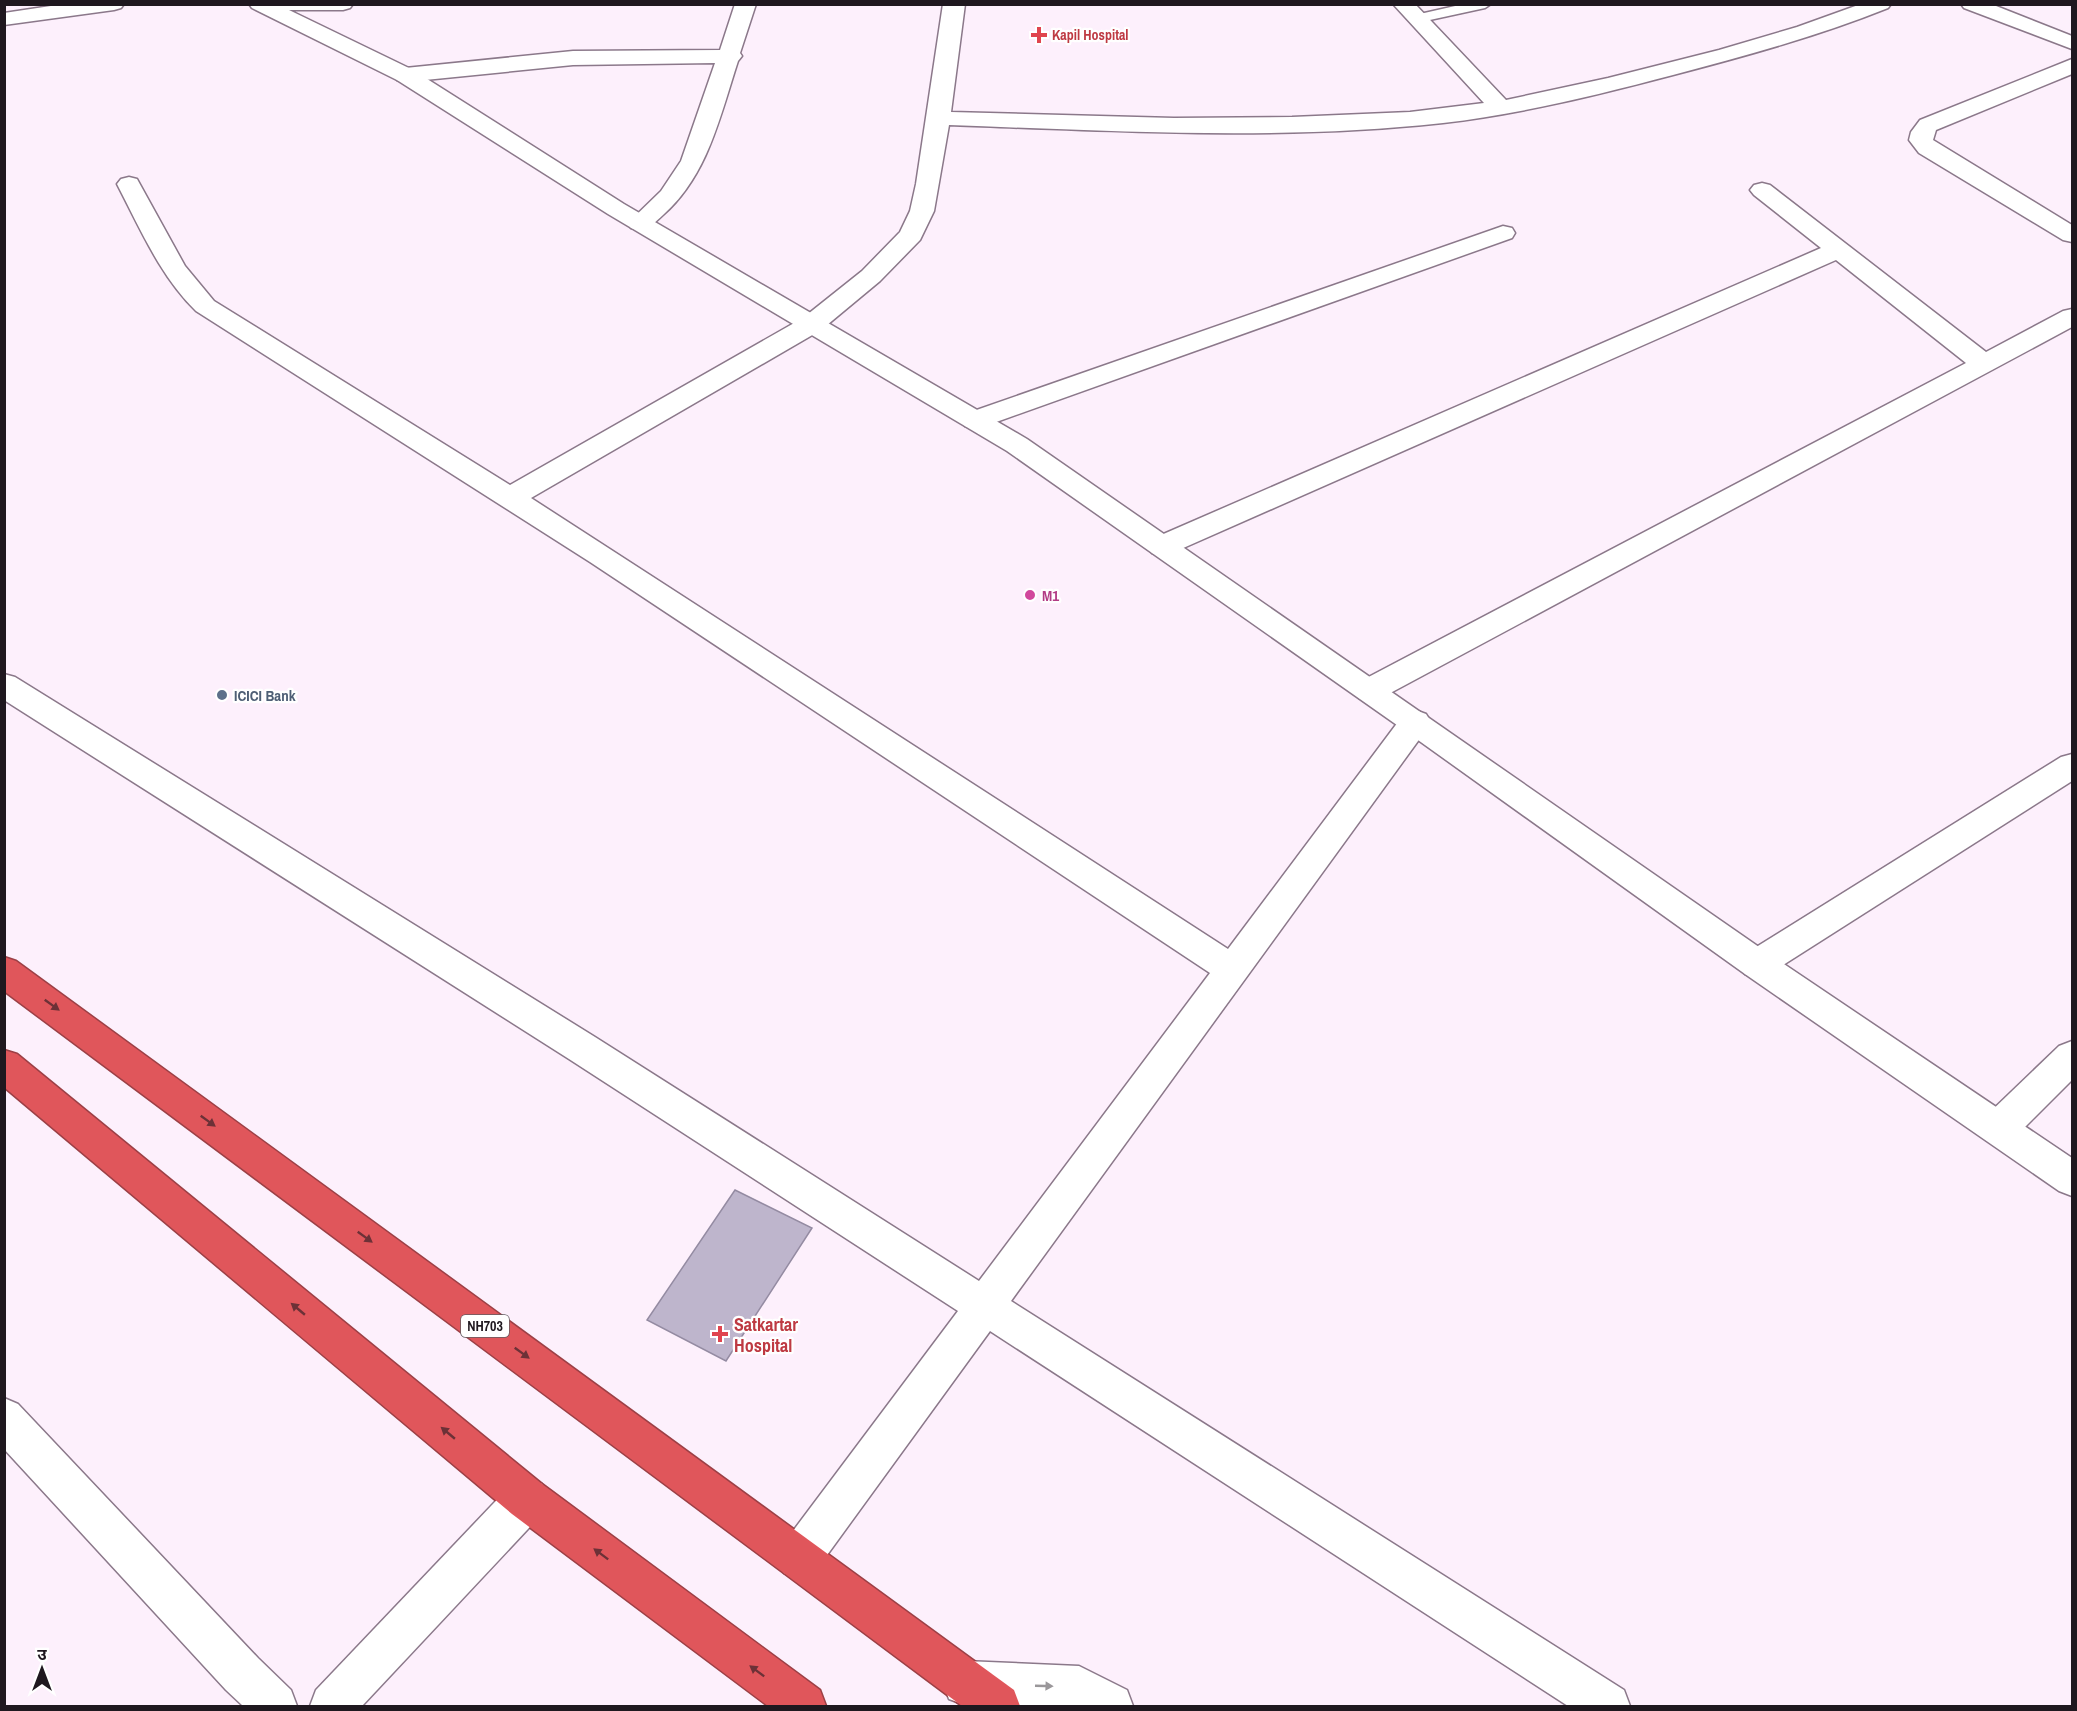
<svg xmlns="http://www.w3.org/2000/svg" width="2077" height="1711" viewBox="0 0 2077 1711" font-family="'Archivo Narrow','Noto Sans Devanagari',sans-serif">
  <rect width="100%" height="100%" fill="#fdf0fc"/>
  <polygon fill="#beb5cc" stroke="#948ba2" stroke-width="1.5" points="735,1190 812,1228 726,1361 647,1320"/>
  <g fill="none" stroke-linecap="round" stroke-linejoin="round">
    <defs>
      <polygon id="lane" points="1464,4 1491,4 1485,8 1416,23 1409,19 1411,16"/>
      <g id="street">
        <path d="M735 4H756L740 53 742 56 738 61C720 116 708 175 663 215 653 224 647 232 631 228L628 223 661 191 681 161 715 63 573 65 405 82 397 80 394 75 397 70 405 68 573 51 720 50Z"/>
        <path d="M943 4H965L951 112 1174 118 1292 117 1410 112 1484 103 1393 4H1415L1506 100 1608 78 1719 50 1797 27 1861 4H1891L1888 8C1818 36 1746 56 1673 75 1597 95 1521 114 1443 123 1280 141 1113 131 949 125L934 211 920 240 880 281 821 330 531 498 1228 949 1404 714 1415 710 1426 714 1431 722 1426 730 1011 1301 1624 1690 1630 1706H1568L990 1331 814 1573 799 1579 784 1573 778 1558 784 1543 958 1311 569 1059 4 700V674L15 677 595 1037 979 1281 1210 973 590 562 196 311C160 276 140 228 117 184L121 179 129 177 137 179 185 266 214 301 510 485 803 318 862 271 900 232 910 211 916 184Z"/>
        <polygon points="1961,4 1991,4 2072,36 2072,49 1964,8"/>
        <polygon points="2072,59 2072,74 1936,130 1933,140 2072,225 2072,242 2063,240 1919,153 1909,140 1911,132 1920,120"/>
        <polygon points="1762,183 1770,185 1986,352 2063,311 2072,309 2072,327 1381,698 1370,701 1359,698 1355,690 1359,682 1966,363 1836,260 1172,553 1162,556 1152,553 1148,546 1152,539 1821,248 1754,195 1750,190 1754,185"/>
        <polygon points="1503,226 1512,228 1515,233 1512,238 985,426 975,429 965,426 962,420 965,414"/>
        <polygon points="2072,754 2072,781 1769,974 1757,978 1745,974 1740,964 1745,954 2061,757"/>
        <polygon points="2072,1041 2072,1080 2012,1140 1999,1144 1986,1140 1981,1128 1986,1116 2059,1046"/>
        <polygon points="4,1398 18,1404 258,1658 291,1690 297,1706 243,1706 226,1690 4,1449"/>
        <polygon points="527,1478 542,1484 548,1499 542,1514 362,1706 310,1706 316,1690 512,1484"/>
      </g>
      <g id="secondary">
        <polygon points="64,4 124,4 121,8 114,10 4,25 4,13"/>
        <polygon points="249,4 353,4 350,8 343,10 289,10 413,70 624,204 1027,439 1769,954 2072,1158 2072,1196 2059,1191 1745,974 1404,730 1007,451 608,214 397,80 252,8"/>
        <polygon points="965,1661 1079,1666 1127,1690 1133,1706 965,1705 949,1699 943,1683 949,1667"/>
      </g>
      <g id="highway">
        <polygon points="4,957 16,961 1014,1690 1020,1706 962,1706 4,991"/>
        <polygon points="4,1050 17,1054 542,1484 820,1690 826,1706 768,1706 512,1514 4,1087"/>
      </g>
    </defs>
    <use href="#lane" stroke="#8b788a" stroke-width="3"/>
    <use href="#street" stroke="#8b788a" stroke-width="3"/>
    <use href="#secondary" stroke="#8b788a" stroke-width="3"/>
    <use href="#highway" stroke="#9c4046" stroke-width="3"/>
    <use href="#lane" fill="#fff" fill-rule="evenodd"/>
    <use href="#street" fill="#fff" fill-rule="evenodd"/>
    <use href="#secondary" fill="#fff" fill-rule="evenodd"/>
    <use href="#highway" fill="#e0565b" fill-rule="evenodd"/>
  </g>
  <defs><path id="oneway-solid" d="M-6-.8H1V-3.2L6.5 0L1 3.2V.8H-6Z" transform="scale(1.5)"/></defs>
  <g fill="#6c3137">
    <use href="#oneway-solid" transform="translate(52 1005) rotate(36)"/>
    <use href="#oneway-solid" transform="translate(208 1121) rotate(36)"/>
    <use href="#oneway-solid" transform="translate(365 1237) rotate(36)"/>
    <use href="#oneway-solid" transform="translate(298 1309) rotate(-140)"/>
    <use href="#oneway-solid" transform="translate(522 1353) rotate(36)"/>
    <use href="#oneway-solid" transform="translate(448 1433) rotate(-140)"/>
    <use href="#oneway-solid" transform="translate(601 1554) rotate(-143)"/>
    <use href="#oneway-solid" transform="translate(757 1671) rotate(-143)"/>
  </g>
  <use fill="#9a979a" href="#oneway-solid" transform="translate(1044 1686) rotate(2)"/>
  <g fill="#e0444e" stroke="#fff" stroke-width="2">
    <path d="M1036 26h6v6h6v6h-6v6h-6v-6h-6v-6h6z"/>
    <path d="M717 1325h6v6h6v6h-6v6h-6v-6h-6v-6h6z"/>
  </g>
  <circle fill="#d1479c" stroke="#fff" stroke-width="2" cx="1030" cy="595" r="6"/>
  <circle fill="#5c6f8a" stroke="#fff" stroke-width="2" cx="222" cy="695" r="6"/>
  <g text-anchor="middle" dominant-baseline="central" stroke-width="4.5" stroke-linejoin="round" paint-order="stroke">
    <g font-size="14" font-weight="bold" fill="#be3a42" stroke="#fff" text-anchor="start">
      <text x="1052" y="35">Kapil Hospital</text>
    </g>
    <rect fill="#fff" stroke="#625d62" stroke-width="1.5" x="461" y="1315" width="48" height="22" rx="4.5"/>
    <g font-size="14" font-weight="bold" fill="#1f181f">
      <text x="485" y="1326">NH703</text>
    </g>
    <g font-size="15" font-weight="bold" fill="#b23c85" stroke="#fff" text-anchor="start">
      <text x="1042" y="595">M1</text>
    </g>
    <g font-size="15" font-weight="bold" fill="#4e5e75" stroke="#fff" text-anchor="start">
      <text x="234" y="695">ICICI Bank</text>
    </g>
    <g font-size="18" font-weight="bold" fill="#be3a42" stroke="#fff" text-anchor="start">
      <text x="734" y="1324">Satkartar<tspan x="734" dy="21">Hospital</tspan></text>
    </g>
  </g>
  <rect width="2077" height="1711" fill="none" stroke="#1f181f" stroke-width="12"/>
  <g transform="translate(42 1669)" stroke="#ffffff" stroke-width="4.5" paint-order="stroke">
  <path d="M0-4.5L10 22L0 15L-10 22Z" fill="#1f181f"/>
  <text y="-9" font-size="16" font-weight="bold" text-anchor="middle" fill="#1f181f">उ</text>
  </g>
</svg>
